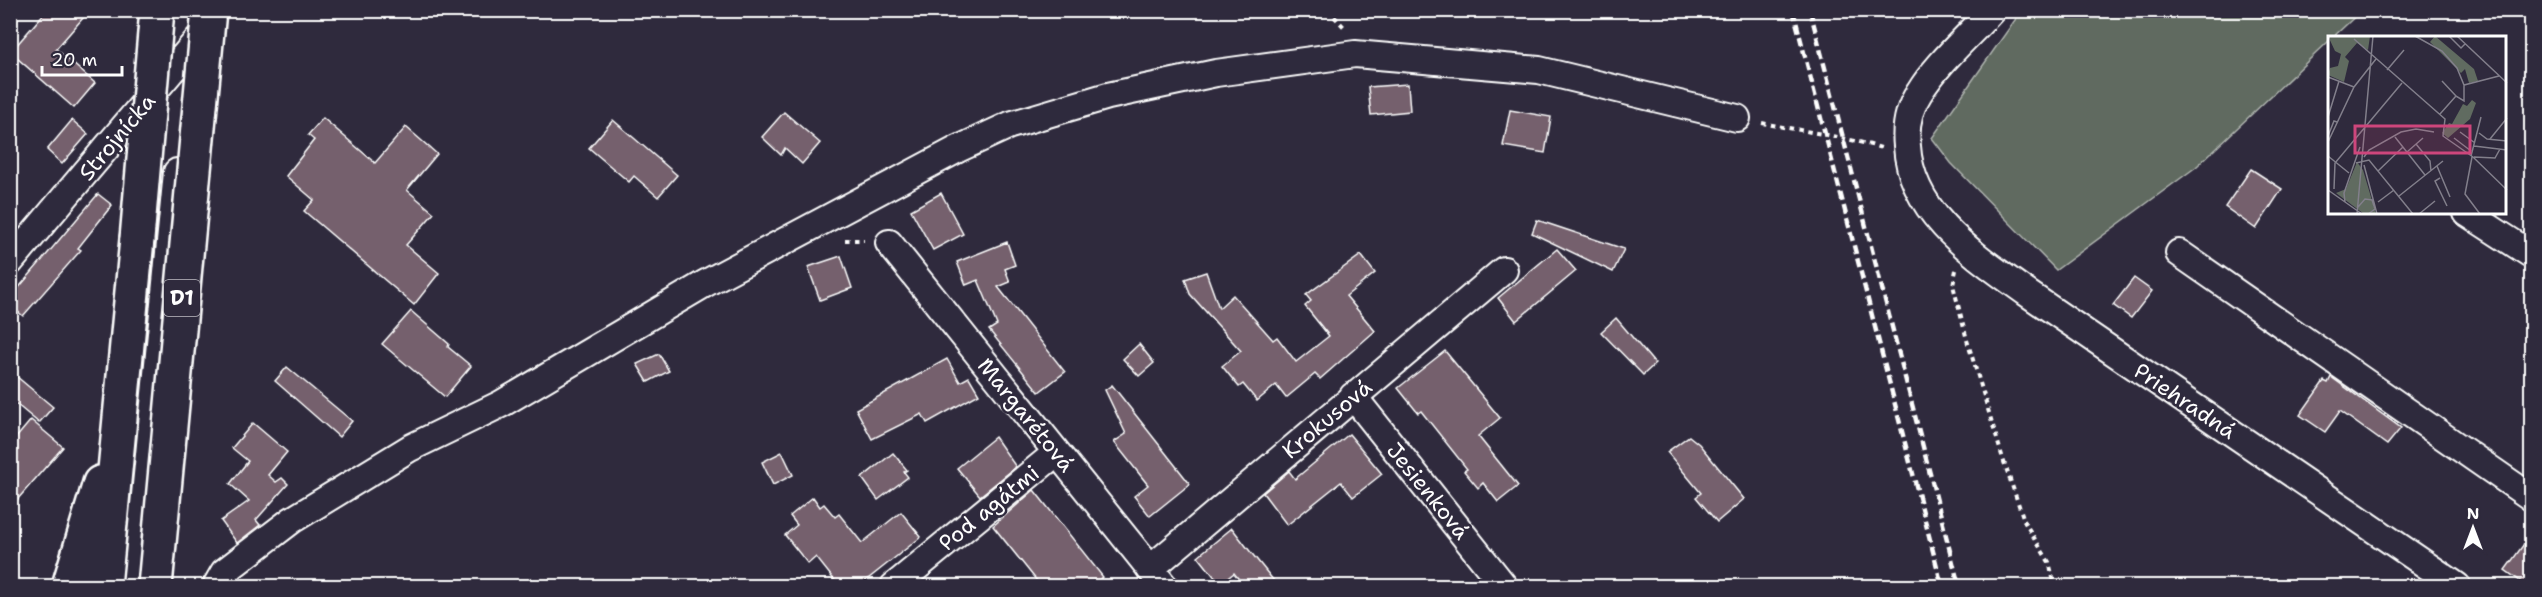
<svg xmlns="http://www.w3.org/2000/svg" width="2542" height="597" viewBox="0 0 2542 597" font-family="'Shantell Sans',sans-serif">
  <rect width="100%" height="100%" fill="#2f2a3d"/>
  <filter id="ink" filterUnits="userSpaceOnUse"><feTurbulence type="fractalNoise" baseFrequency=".0167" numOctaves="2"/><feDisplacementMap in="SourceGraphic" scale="12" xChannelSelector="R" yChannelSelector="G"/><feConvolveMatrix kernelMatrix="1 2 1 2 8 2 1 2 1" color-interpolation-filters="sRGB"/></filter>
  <g filter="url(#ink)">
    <polygon fill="#606b60" stroke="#b0b5b0" stroke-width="1.5" points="2022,10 2361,10 2361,11 2333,37 2329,38 2329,41 2196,167 2056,270 1951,163 1932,138"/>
    <g fill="#75616d" stroke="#fff" stroke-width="1.5">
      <polygon points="47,10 90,10 56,49 95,83 74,108 17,58 15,47"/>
      <polygon points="1408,84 1410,111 1371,115 1368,87"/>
      <polygon points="1510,110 1551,117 1545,153 1503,146"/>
      <polygon points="784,112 820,143 802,164 785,148 781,155 762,137"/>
      <polygon points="323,118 375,163 406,127 437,154 407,190 434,213 406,245 439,273 414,305 304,211 314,200 286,176 314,140 308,135"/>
      <polygon points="72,120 88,134 62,164 47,150"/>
      <polygon points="613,120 677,175 658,197 634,176 629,182 589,148"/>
      <polygon points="2251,169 2282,189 2256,229 2225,207"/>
      <polygon points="941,193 963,234 933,250 911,210"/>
      <polygon points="98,194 112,205 78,248 81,250 23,316 10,305 10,298"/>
      <polygon points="1537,220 1624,249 1613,272 1532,233"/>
      <polygon points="1007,242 1015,265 1005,269 1010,282 998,287 1065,372 1039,392 989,330 997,325 978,280 966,285 957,262"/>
      <polygon points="1557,249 1576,271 1516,321 1498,298"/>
      <polygon points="1361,255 1375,273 1346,296 1375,331 1320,379 1315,374 1286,398 1276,385 1257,401 1243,384 1239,387 1222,366 1241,351 1190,294 1185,279 1206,272 1219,308 1233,295 1273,340 1277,337 1296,362 1329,336 1305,306 1311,301 1306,295"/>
      <polygon points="841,256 852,288 820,300 808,267"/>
      <polygon points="2134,278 2152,291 2131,318 2113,305"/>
      <polygon points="411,311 449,344 448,347 471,366 445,397 382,344"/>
      <polygon points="1616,318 1655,364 1643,375 1601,332"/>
      <polygon points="1139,344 1154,363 1139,376 1123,359"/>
      <polygon points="1445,351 1500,418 1478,436 1518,486 1498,502 1483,483 1478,488 1464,471 1467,469 1421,411 1418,413 1398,388"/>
      <polygon points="659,354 669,371 648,382 637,364"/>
      <polygon points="947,359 960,382 969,377 979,394 927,423 922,414 872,439 856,409"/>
      <polygon points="287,367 352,421 339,437 275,381"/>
      <polygon points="10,371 53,407 39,423 10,399"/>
      <polygon points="2331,377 2401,428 2387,445 2340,411 2325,432 2300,415 2324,381 2328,383"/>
      <polygon points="1112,385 1190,484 1150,516 1134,496 1148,485 1114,442 1126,434 1105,390"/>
      <polygon points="31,420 63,447 10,508 10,445"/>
      <polygon points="253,423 287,452 268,475 276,482 282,478 288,484 256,520 260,525 237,543 221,521 249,501 230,484 248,461 232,448"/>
      <polygon points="1349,434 1382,474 1353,497 1341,482 1287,525 1263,493 1289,471 1295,479"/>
      <polygon points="1689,436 1699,444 1744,499 1717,522 1696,497 1701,493 1667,452"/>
      <polygon points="995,437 1016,467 980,496 957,468"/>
      <polygon points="782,452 793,475 773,485 762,462"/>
      <polygon points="893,453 907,470 904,472 908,477 878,500 862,478"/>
      <polygon points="1034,490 1103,577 1091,586 1041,586 993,526"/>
      <polygon points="813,497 820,507 824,504 835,517 839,514 862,543 901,512 921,537 859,586 839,586 816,557 808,564 785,535 797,525 790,516"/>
      <polygon points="1232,528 1249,550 1278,586 1244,586 1234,573 1220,584 1198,556"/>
      <polygon points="2532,533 2532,586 2527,586 2505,570"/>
    </g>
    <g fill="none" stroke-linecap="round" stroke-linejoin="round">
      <defs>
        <g id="minor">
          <path d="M1992 10C1968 37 1938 62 1919 93 1909 108 1905 127 1907 146 1911 215 1976 256 2027 293L2457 586"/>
          <polyline points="2467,213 2532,255"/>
          <polyline points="889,243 1164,586"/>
          <polyline points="2179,253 2532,498"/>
          <polyline points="10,262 211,24"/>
          <polyline points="1353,396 1504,586"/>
          <polyline points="1150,569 1504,270"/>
          <polyline points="136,586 177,172"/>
          <polyline points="216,586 224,572 292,520 410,448 501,404 706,283 958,149 1010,125 1108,96 1216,73 1355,54 1539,70 1737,118"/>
          <polyline points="894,586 1056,453"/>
        </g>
        <g id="highway">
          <polyline points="69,586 100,483"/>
          <polyline points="104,586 137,239"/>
        </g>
      </defs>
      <use href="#minor" stroke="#fff" stroke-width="30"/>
      <use href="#highway" stroke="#fff" stroke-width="38"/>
      <g stroke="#fff" stroke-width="4" stroke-dasharray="4.5 4.5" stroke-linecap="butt">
        <polyline points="1328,10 1346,29"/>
        <path d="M1762 123C1802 131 1842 136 1881 148"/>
        <polyline points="845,240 864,240"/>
        <polyline points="1956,270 1953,285 1967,340 2003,459 2025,523 2049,562 2055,586"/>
      </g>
      <use href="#minor" stroke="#2f2a3d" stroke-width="26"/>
      <use href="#highway" stroke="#2f2a3d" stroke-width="33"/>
      <g stroke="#fff" stroke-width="4.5" stroke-dasharray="9 4.5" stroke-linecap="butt">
        <polyline points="1793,10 1942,586"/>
        <polyline points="1810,10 1959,586"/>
      </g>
      <defs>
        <g id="highway-bridge">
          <polyline points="137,239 157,10"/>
          <polyline points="155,586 209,10"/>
        </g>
      </defs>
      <use href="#highway-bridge" stroke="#fff" stroke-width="38" stroke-linecap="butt"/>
      <use href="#highway-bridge" stroke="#2f2a3d" stroke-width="33"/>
    </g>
  </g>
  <g text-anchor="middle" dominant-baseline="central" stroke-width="5" stroke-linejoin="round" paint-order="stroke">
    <rect fill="#2f2a3d" stroke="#c1bfc5" stroke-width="1.5" x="164" y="280" width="36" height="36" rx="4.5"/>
    <g font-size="21" font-weight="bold" fill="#fff">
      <text x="182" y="298">D1</text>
    </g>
    <g font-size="22" fill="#fff" stroke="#2f2a3d">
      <text transform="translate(117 137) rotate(-50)">Strojnícka</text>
      <text transform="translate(2185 401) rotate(34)">Priehradná</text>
      <text transform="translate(1026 415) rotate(51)">Margarétová</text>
      <text transform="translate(1327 419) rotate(-40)">Krokusová</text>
      <text transform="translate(1428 491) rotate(51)">Jesienková</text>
      <text transform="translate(989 508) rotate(-39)">Pod agátmi</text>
    </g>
  </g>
  <g transform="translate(2328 36)">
    <rect width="178" height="178" fill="#2f2a3d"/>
    <path d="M0 0H42L40 14 29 7 17 21 21 25 16 46 0 39 2 32 10 30 13 18 7 15ZM107 0 146 33 150 45 141 47 137 33 133 37 102 6ZM144 64 148 67 142 83 120 102 114 97 121 87 124 88 135 68 139 70ZM29 126 35 134 48 178H36L8 157 18 153Z" fill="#606b60"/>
    <path fill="none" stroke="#827f8b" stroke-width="1.5" d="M87 0 114 15 129 32 136 49 171 40M121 0 133 12 137 8M129 0 179 47M26 3 117 83 115 100 145 121 179 154M59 34 76 14M0 41 26 51M114 45 128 60M112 78 128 60 136 65V49M0 81 11 45M132 96 147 107M151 97 159 103 179 105M0 100 6 85 9 86M67 101 97 139M126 102 143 115M162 103 179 82M0 106 26 51 48 23M88 108 102 125 103 135M146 110 179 114M79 116 95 102M0 120 21 137M143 120 153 81M36 121 41 114 73 96 88 93 106 96M144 121 137 158 152 178M146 121 167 122 172 113M28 127 41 124 85 178M36 129 49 178M109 130 122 161M50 135 75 111M112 142 107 145 119 170M6 153 7 127 74 47M0 154 34 178M71 160 115 125M17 166 16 157 32 111M50 166 66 154M30 171 37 163 44 164 47 173 40 178M29 178 45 0M91 178 107 165"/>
    <path fill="#ce467c" fill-opacity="0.15" stroke="#ce467c" stroke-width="3" d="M27 90H142V117H27Z"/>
    <rect width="178" height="178" fill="none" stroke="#fff" stroke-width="3"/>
  </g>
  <rect width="2542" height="597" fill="none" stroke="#2f2a3d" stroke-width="36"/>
  <rect x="18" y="18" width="2506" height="561" fill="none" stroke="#fff" stroke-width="2" filter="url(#ink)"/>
  <g transform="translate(2473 528)" stroke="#2f2a3d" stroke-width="4.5" paint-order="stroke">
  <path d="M0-4.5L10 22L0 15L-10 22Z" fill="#ffffff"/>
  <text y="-9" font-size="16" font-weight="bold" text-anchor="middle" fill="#ffffff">N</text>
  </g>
  <path d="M42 66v9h80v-9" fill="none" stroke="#ffffff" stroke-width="3"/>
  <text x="51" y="66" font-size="18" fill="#ffffff" stroke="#2f2a3d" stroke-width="4.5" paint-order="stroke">20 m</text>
</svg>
